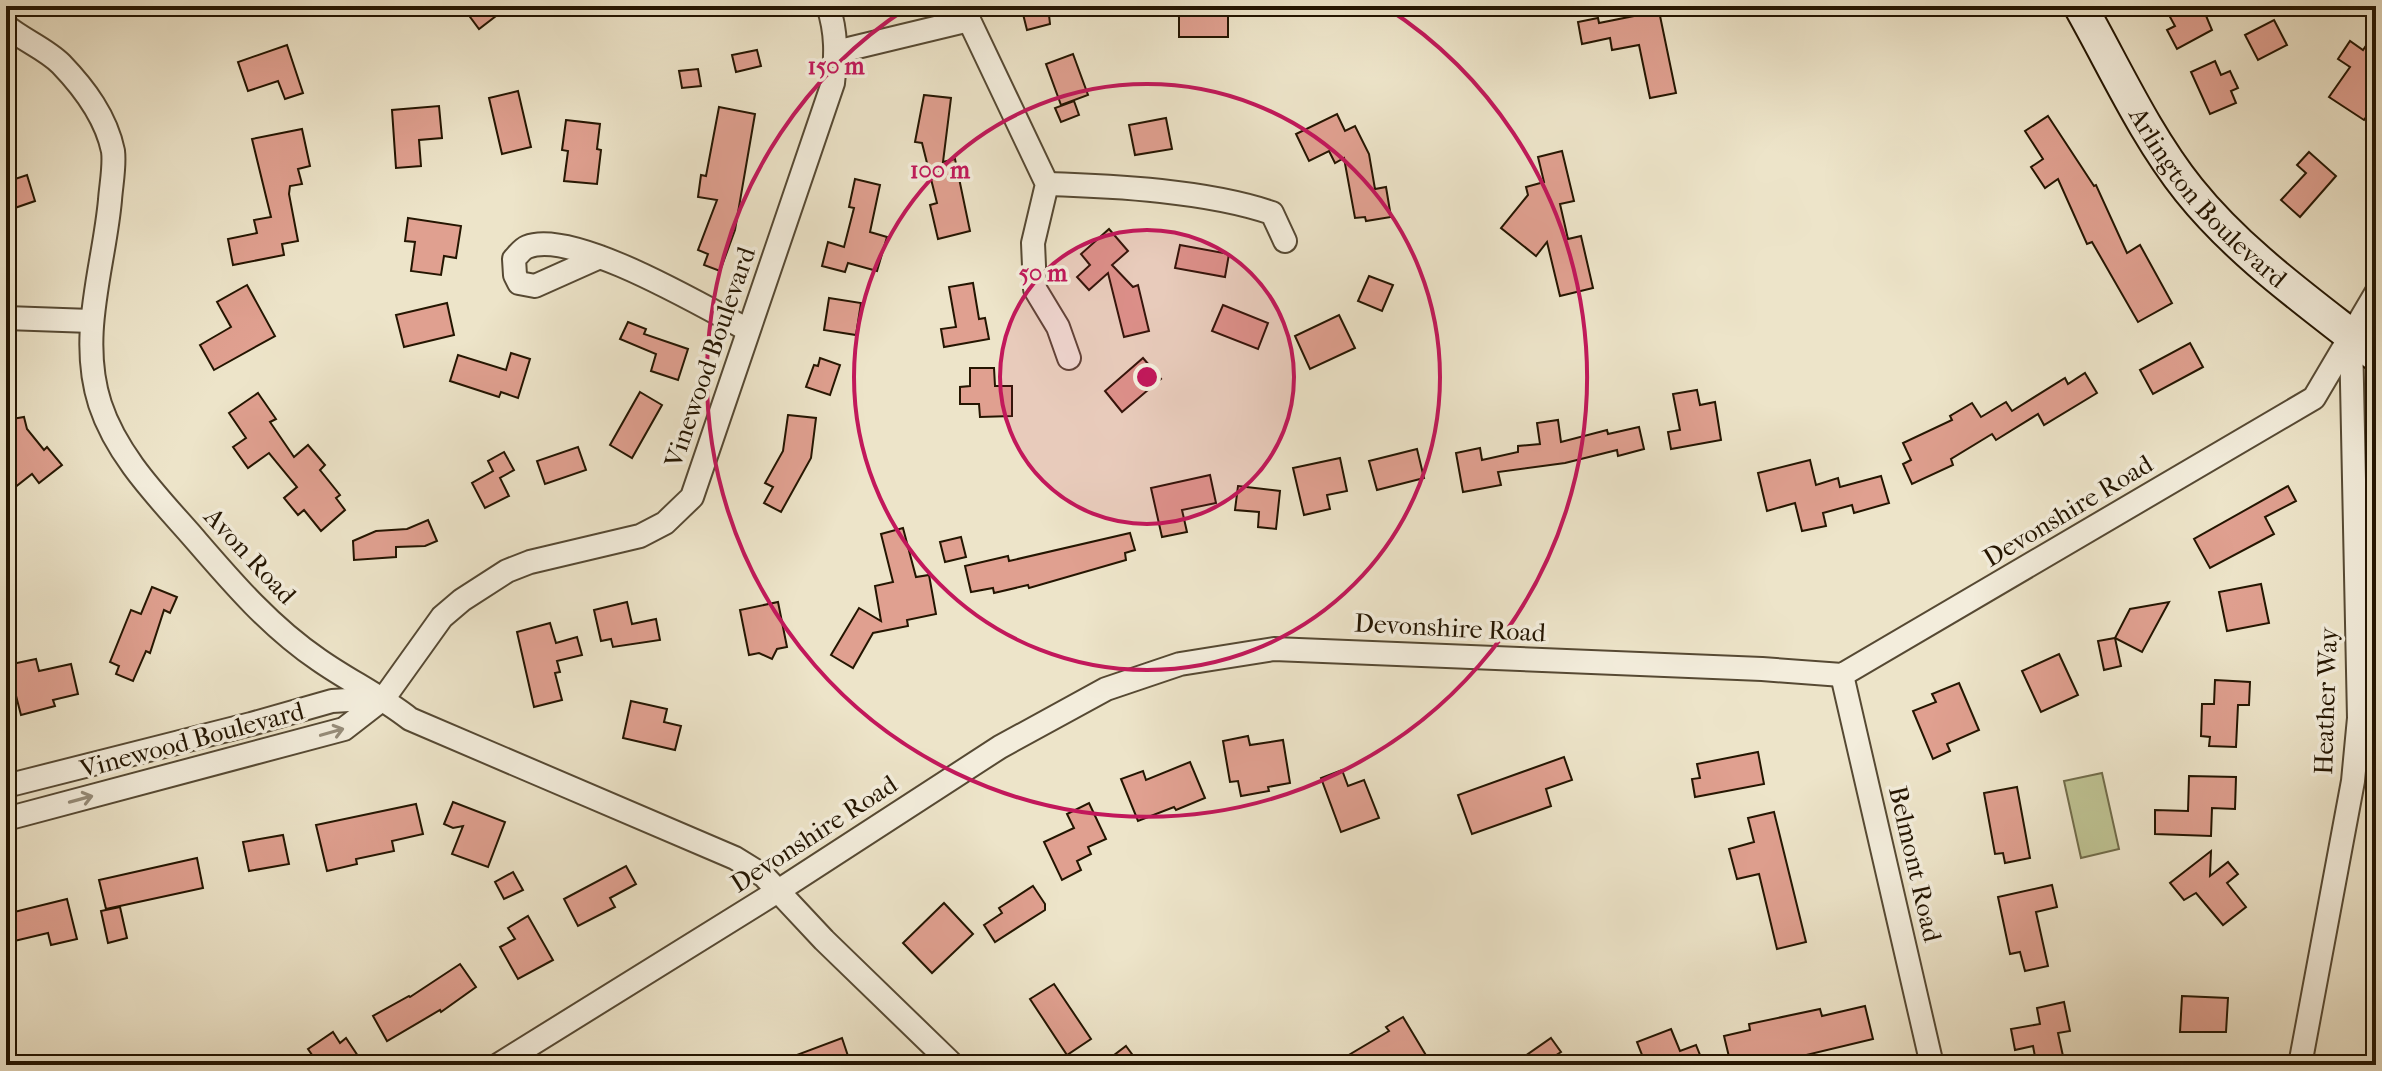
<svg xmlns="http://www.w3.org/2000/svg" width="2382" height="1071" viewBox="0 0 2382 1071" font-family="'IM FELL French Canon',serif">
  <rect width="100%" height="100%" fill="#ede4c9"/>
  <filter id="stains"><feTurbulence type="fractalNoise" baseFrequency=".0025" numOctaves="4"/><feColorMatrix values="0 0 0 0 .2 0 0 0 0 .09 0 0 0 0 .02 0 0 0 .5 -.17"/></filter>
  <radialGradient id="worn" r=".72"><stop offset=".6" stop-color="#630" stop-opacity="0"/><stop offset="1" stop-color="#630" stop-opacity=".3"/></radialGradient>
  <polygon fill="#bec292" stroke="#716c4a" stroke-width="2" points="2102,773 2119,849 2081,858 2064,781"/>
  <g fill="#e0a090" stroke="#241501" stroke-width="2">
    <polygon points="462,6 509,6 479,29"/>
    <polygon points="1021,6 1048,6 1050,24 1027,30"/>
    <rect x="1179" y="6" width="49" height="31"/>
    <polygon points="2164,6 2202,6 2212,30 2177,49 2167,30 2175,26"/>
    <polygon points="1659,11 1676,93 1650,98 1639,45 1612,50 1610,38 1582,44 1578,22 1598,18 1599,23"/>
    <polygon points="2274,20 2287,45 2258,60 2245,35"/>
    <polygon points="2376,31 2376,86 2368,98 2376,103 2364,120 2329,97 2350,67 2338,59 2350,41 2363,50"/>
    <polygon points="287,45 303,93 285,99 278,81 248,91 238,62"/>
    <polygon points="757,50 761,66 736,72 732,55"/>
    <polygon points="1073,54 1088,95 1061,105 1046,64"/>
    <polygon points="2215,61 2221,75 2230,71 2238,88 2231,91 2236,103 2210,114 2191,72"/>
    <polygon points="698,69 701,86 682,88 679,71"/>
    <polygon points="518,91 531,147 502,154 489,98"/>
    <polygon points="924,95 951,98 943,162 955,159 970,231 938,239 930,205 937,203 922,143 915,142"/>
    <polygon points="1074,101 1079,115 1061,122 1055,108"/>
    <polygon points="439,106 442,138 419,140 421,166 396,168 392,110"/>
    <polygon points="719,107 755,114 735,230 720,271 704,265 708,254 698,250 717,200 698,197 701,175 706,176"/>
    <polygon points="1337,114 1345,131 1355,126 1369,154 1375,189 1386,187 1391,217 1366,221 1365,217 1355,218 1344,158 1335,163 1329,151 1309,161 1296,134"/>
    <polygon points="2048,116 2094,186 2096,185 2127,253 2140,245 2172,303 2138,322 2092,242 2087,244 2058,179 2045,188 2031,167 2043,159 2025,131"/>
    <polygon points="1166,118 1172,149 1135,155 1129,125"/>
    <polygon points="566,120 600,124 597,149 601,150 597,184 564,181 568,151 562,150"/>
    <polygon points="302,129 310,166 298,169 302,184 290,186 289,194 298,241 282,244 284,255 233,265 228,239 257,233 254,220 271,217 252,139"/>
    <polygon points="1562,151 1574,201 1560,204 1568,239 1581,236 1593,288 1560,296 1547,242 1536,256 1501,228 1528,195 1526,187 1544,182 1538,157"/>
    <polygon points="2309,152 2336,176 2300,217 2281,200 2306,173 2297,165"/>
    <polygon points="27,175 35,201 6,211 6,182"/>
    <polygon points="855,179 880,185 870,232 887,237 877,271 848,263 845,272 822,266 828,242 844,247 854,208 849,207"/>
    <polygon points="408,218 461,226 456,258 444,256 441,275 411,271 415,242 405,241"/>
    <polygon points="1109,229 1128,251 1112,265 1133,287 1138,285 1149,331 1124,337 1108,273 1089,290 1077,277 1090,265 1081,254"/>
    <polygon points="1180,245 1229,254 1225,277 1175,268"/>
    <polygon points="1369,276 1393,285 1382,311 1358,301"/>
    <polygon points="973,283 979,319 985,318 989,339 944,347 941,329 956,327 949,287"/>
    <polygon points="247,285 275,336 214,370 200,345 231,327 217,302"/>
    <polygon points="829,298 861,303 856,335 824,330"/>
    <polygon points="447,303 454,335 404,347 396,315"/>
    <polygon points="1223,305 1268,323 1258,349 1212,331"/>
    <polygon points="1339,315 1355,348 1310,369 1295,336"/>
    <polygon points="628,322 646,329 644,334 688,349 678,380 651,371 656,354 620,339"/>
    <polygon points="2190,343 2203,367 2153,394 2140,370"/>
    <polygon points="511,353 530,359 518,398 501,392 499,397 450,381 458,355 506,370"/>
    <polygon points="820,358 840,365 830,395 806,387 814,365 818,366"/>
    <polygon points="1143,358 1161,379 1122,412 1105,391"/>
    <polygon points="970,368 994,368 995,386 1012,386 1012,416 980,417 979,404 960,404 960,387 970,386"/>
    <polygon points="2085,373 2097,393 2044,425 2038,414 1996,440 1992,434 1951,459 1953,465 1912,484 1903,464 1911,460 1903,443 1952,420 1950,416 1972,403 1981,417 2006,402 2012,411 2065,378 2068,384"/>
    <polygon points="1697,390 1700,405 1715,402 1721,440 1671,449 1668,432 1680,430 1673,394"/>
    <polygon points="640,392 662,405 632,458 610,445"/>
    <polygon points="258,393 276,419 270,422 294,457 308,445 325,465 320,470 340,495 336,498 345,510 321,531 304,510 298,515 284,498 297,487 269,453 248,468 233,447 246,438 229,413"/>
    <polygon points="788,415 816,418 811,458 781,512 764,503 773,487 765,483 783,451"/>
    <polygon points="24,417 27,429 44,450 47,447 62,465 39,483 32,474 14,488 6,478 6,420"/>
    <polygon points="1558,420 1561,442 1607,430 1608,434 1639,427 1644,449 1618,456 1617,450 1565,463 1498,472 1501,485 1463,492 1456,453 1480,448 1482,460 1518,452 1518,446 1540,444 1537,423"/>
    <polygon points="578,447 586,470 545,484 537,461"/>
    <polygon points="1417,449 1424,478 1377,490 1369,461"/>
    <polygon points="504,452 514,470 500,478 509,496 485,508 472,483 493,471 488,461"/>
    <polygon points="1340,458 1347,491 1327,495 1330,509 1304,515 1293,468"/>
    <polygon points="1810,460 1816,485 1838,478 1840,487 1881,476 1889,503 1854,513 1852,505 1823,513 1826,526 1802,531 1795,503 1767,511 1758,473"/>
    <polygon points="1210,475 1216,503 1182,510 1187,532 1162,537 1151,488"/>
    <polygon points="1238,486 1280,491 1276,529 1258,527 1259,512 1235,510"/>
    <polygon points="2288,486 2296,501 2265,517 2274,534 2210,568 2194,539"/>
    <polygon points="428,520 437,541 425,546 396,547 396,557 354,560 353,541 376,531 407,529"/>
    <polygon points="903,528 916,577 929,575 936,614 907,620 908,626 873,633 853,668 831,655 859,608 881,621 875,586 893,582 881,534"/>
    <polygon points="1130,533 1135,550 1125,553 1126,560 1029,588 1028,585 994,593 993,588 971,592 965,566 1008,556 1009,561"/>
    <polygon points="961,537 966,557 945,562 940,542"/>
    <polygon points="2261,584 2269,623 2227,631 2219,592"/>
    <polygon points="152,587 177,597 170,613 164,610 150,653 146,651 133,681 116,674 119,666 110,662 131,610 141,614"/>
    <polygon points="627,602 632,624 656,619 660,640 613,647 611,639 601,641 594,610"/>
    <polygon points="778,602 787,647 777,649 772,659 759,653 749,655 740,610"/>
    <polygon points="2169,602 2142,652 2115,638 2130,609"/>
    <polygon points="550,623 556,643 577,637 582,655 557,661 560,672 555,673 562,700 534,707 517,632"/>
    <polygon points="2115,638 2121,666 2104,670 2098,641"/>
    <polygon points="2059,654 2078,695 2041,712 2022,671"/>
    <polygon points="36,659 39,671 71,664 78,694 53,700 55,706 21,715 15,692 9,693 6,671 13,669 12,664"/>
    <polygon points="2215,680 2250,682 2249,705 2238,705 2236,747 2209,746 2210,737 2201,736 2202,704 2214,704"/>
    <polygon points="1959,683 1979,730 1947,744 1950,751 1933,759 1913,711 1936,702 1932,694"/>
    <polygon points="631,701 667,709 664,722 681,726 675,750 623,738"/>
    <polygon points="1248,736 1250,745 1283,740 1290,783 1268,787 1269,791 1241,796 1238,781 1230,782 1223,741"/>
    <polygon points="1758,752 1764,784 1695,797 1692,779 1700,778 1697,764"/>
    <polygon points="1564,757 1572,780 1546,789 1551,806 1472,834 1458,795"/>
    <polygon points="1190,762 1205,798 1176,810 1174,807 1138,821 1121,779 1143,771 1146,780"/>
    <polygon points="1342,770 1348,786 1364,780 1379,818 1341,832 1321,778"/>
    <polygon points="2189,776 2236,777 2235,809 2212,808 2211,836 2155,834 2155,810 2188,811"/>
    <polygon points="2017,787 2030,858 2005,863 2003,853 1995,854 1984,793"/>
    <polygon points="453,802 505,822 488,867 452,854 463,826 453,828 444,824"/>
    <polygon points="1089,803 1106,839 1088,847 1091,854 1077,861 1081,870 1062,880 1044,842 1074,828 1067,814"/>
    <polygon points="416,804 423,834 392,841 394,851 356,859 357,864 327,871 316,825"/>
    <polygon points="1774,812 1806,942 1777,949 1759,874 1737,879 1729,849 1754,842 1748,818"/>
    <polygon points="283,835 289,864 249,871 243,842"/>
    <polygon points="2211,851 2210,876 2228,862 2238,874 2227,883 2246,907 2223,925 2196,893 2184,900 2170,883"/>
    <polygon points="197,858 203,888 106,909 99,880"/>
    <polygon points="626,866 636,884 610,898 615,907 578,926 564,899"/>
    <polygon points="513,872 523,890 504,899 495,882"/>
    <polygon points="2052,885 2057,907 2036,912 2048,966 2025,971 2020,952 2010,954 1998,897"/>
    <polygon points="1033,886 1045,904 1045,910 995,942 984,925 1002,913 999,908"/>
    <polygon points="67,899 77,939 51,945 48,933 6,943 6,914"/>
    <polygon points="944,903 973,934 932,973 903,943"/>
    <polygon points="120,907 127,938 108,943 101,911"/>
    <polygon points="528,916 553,960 518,979 500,947 515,939 508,928"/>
    <polygon points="460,964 476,987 441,1012 440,1010 387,1041 373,1016 409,996 410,997"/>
    <polygon points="1054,984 1091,1039 1067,1055 1030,999"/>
    <polygon points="2182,996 2228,998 2226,1032 2180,1032"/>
    <polygon points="2064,1002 2070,1031 2058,1033 2063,1056 2036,1062 2033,1046 2015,1050 2011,1029 2040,1024 2037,1008"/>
    <polygon points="1865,1006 1873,1039 1777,1062 1776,1056 1731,1065 1724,1036 1750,1030 1749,1024 1820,1009 1822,1016"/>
    <polygon points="1403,1017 1427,1057 1414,1065 1332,1065 1389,1031 1386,1027"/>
    <polygon points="1671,1029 1680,1051 1696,1045 1704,1065 1646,1065 1637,1042"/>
    <polygon points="333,1032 340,1043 346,1038 358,1056 344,1065 319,1065 308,1049"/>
    <polygon points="842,1038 851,1065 779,1065 778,1062"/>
    <polygon points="1551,1038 1561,1052 1550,1059 1555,1065 1512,1065"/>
    <polygon points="1126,1046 1140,1065 1101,1065"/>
  </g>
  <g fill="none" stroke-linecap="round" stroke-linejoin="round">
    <defs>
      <g id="street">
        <polyline points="969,20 1047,184 1033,243 1035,289 1058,327 1069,358"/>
        <path d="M6 26C23 40 46 49 61 64 85 89 106 117 113 151 115 166 111 185 110 200 104 267 78 336 100 404 117 456 158 497 193 537 231 581 270 627 319 660 349 681 381 696 410 719L735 858 764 876 824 940 953 1065"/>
        <polyline points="836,52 969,20"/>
        <path d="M1047 184C1116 186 1207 191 1272 213L1285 241"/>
        <path d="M600 257 535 286 519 283 515 275 514 259C518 255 522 249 527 247 572 228 706 308 748 330"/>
        <polyline points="6,318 91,321"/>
        <polyline points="1842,675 1932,1065"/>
        <polyline points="6,786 251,724 332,701 382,698"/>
        <path d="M6 819 344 729 384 698 442 617 462 600 507 571 530 562 640 536 665 523 692 497 833 83C836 56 837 33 828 6"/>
        <polyline points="498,1065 778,891 1000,747 1106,689 1180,664 1274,649 1762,669 1842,675 2314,398 2376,293"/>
        <polyline points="2300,1065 2353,781 2359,718 2351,336"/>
      </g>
      <g id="secondary">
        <path id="s1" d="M2080 6C2115 68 2145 135 2189 190 2241 255 2312 304 2376 355"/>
      </g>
    </defs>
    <use href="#street" stroke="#564933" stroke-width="26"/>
    <use href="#secondary" stroke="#241501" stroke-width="36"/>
    <use href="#street" stroke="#f3eddc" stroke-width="22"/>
    <use href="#secondary" stroke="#f3eddc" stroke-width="32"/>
  </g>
  <defs><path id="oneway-shaft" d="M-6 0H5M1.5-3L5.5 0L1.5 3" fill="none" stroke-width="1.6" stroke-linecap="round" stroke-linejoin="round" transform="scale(2)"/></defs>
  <g stroke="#968c79">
    <use href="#oneway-shaft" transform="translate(332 732) rotate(-16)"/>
    <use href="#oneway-shaft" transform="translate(81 799) rotate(-15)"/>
  </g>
  <circle cx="1147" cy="377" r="147" fill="#c2185b" fill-opacity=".12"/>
  <g fill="none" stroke="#c2185b" stroke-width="4">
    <circle cx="1147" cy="377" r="147"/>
    <circle cx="1147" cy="377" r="293"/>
    <path d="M1387 8A440 440 0 1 1 907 8"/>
  </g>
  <g text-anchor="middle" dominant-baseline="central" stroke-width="7" stroke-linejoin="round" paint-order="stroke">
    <g font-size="26" fill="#241501" stroke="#f3eddc">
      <text stroke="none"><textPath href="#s1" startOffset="232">Arlington Boulevard</textPath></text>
      <text transform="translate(710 357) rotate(-71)">Vinewood Boulevard</text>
      <text transform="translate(2068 511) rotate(-31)">Devonshire Road</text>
      <text transform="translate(250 556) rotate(47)">Avon Road</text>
      <text transform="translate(1450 628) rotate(3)">Devonshire Road</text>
      <text transform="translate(2326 701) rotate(-88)">Heather Way</text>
      <text transform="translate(192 740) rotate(-15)">Vinewood Boulevard</text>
      <text transform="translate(814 834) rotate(-33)">Devonshire Road</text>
      <text transform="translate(1915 864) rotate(77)">Belmont Road</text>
    </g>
  </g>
  <circle cx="1147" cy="377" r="12" fill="#c2185b" stroke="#f3eddc" stroke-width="4"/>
  <g font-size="24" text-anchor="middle" font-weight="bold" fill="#c2185b" stroke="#f3eddc" stroke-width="7" stroke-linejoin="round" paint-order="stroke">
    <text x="836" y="74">150 m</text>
    <text x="940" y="178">100 m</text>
    <text x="1043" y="281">50 m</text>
  </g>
  <rect width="2382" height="1071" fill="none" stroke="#ede4c9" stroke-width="32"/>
  <rect x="8" y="8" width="2366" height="1055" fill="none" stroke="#241501" stroke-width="4"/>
  <rect x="16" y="16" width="2350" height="1039" fill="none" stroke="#241501" stroke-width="2"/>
  <rect width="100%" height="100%" filter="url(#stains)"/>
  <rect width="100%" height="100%" fill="url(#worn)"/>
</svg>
